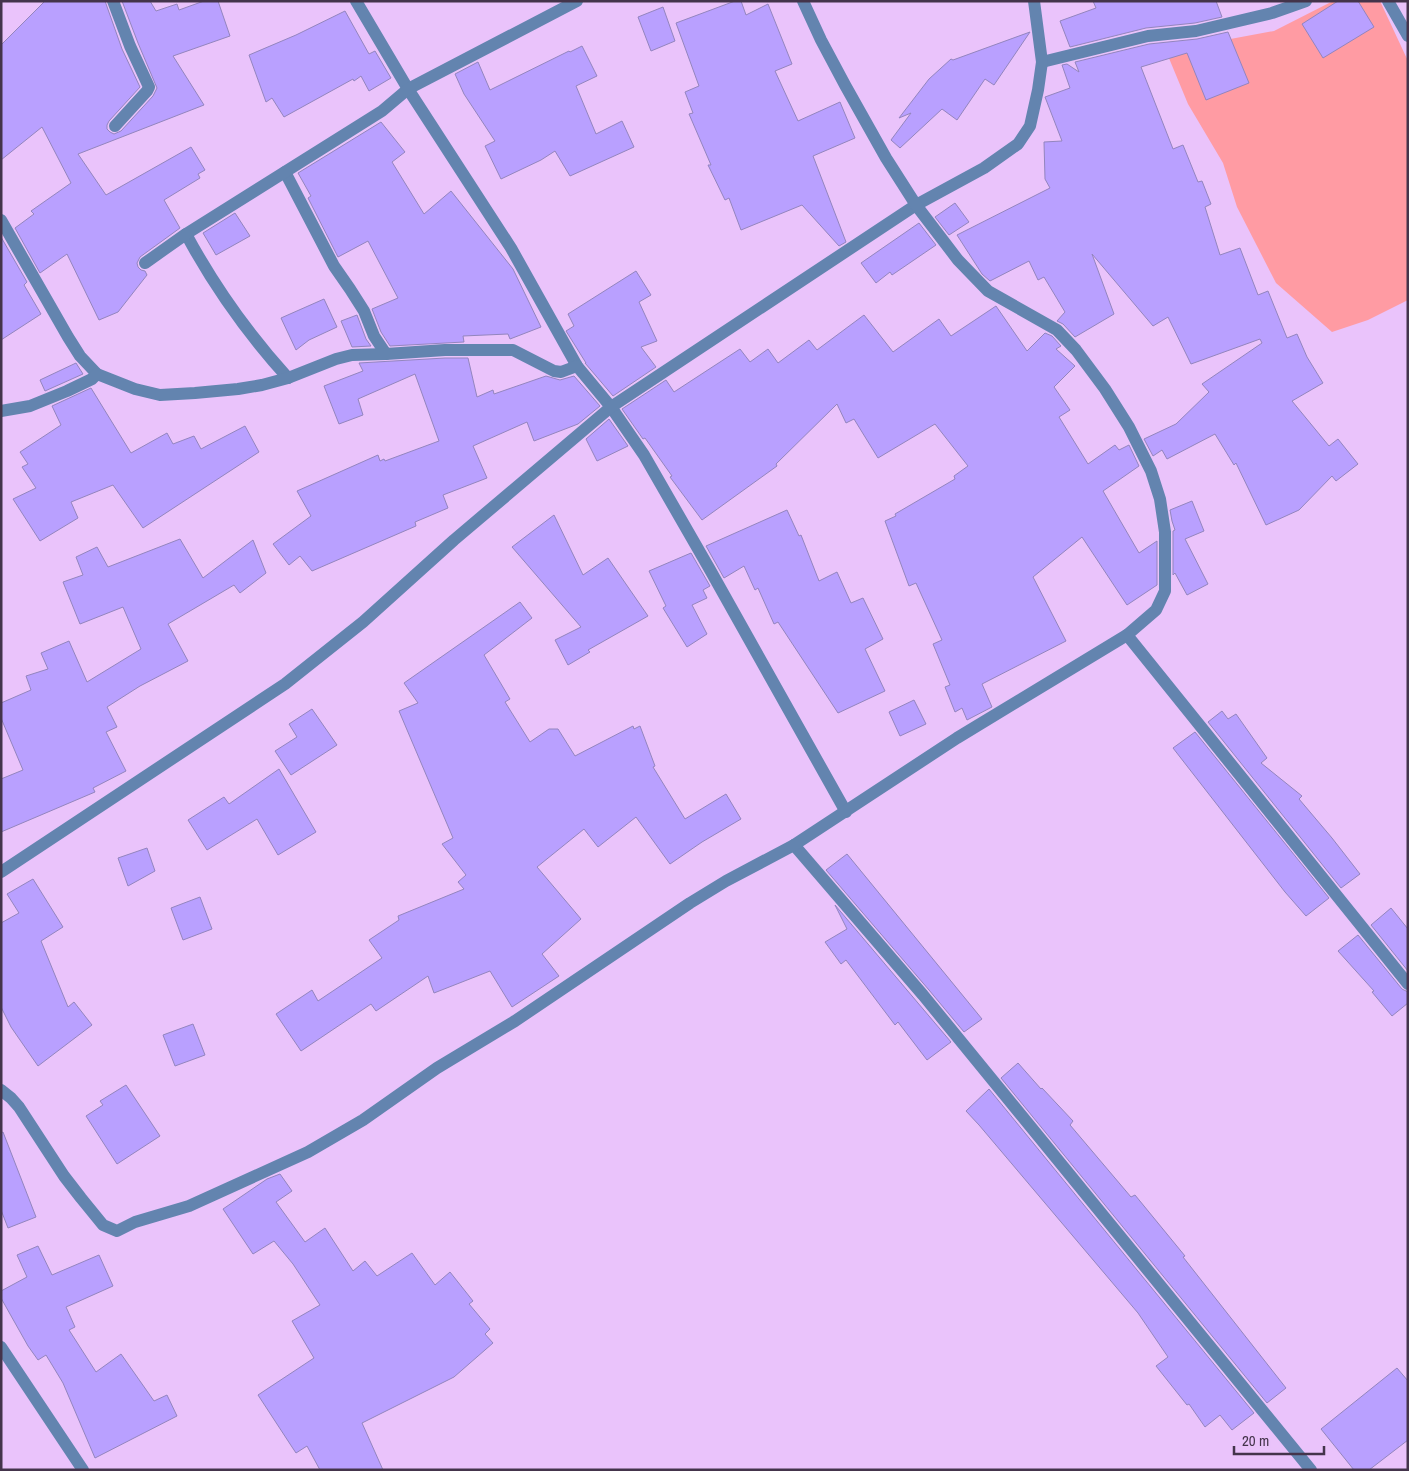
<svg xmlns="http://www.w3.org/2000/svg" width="1409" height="1471" viewBox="0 0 1409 1471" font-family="'Archivo Narrow',sans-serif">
  <rect width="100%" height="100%" fill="#eac3fb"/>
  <polygon fill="#ff9ba3" points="1333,1 1380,1 1408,61 1408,300 1368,320 1332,332 1276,283 1237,207 1223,163 1188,104 1166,51 1274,31"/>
  <g fill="#b9a0ff" stroke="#9385be">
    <polygon points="45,1 105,1 122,49 140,87 109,121 107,125 107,129 110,132 114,134 121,131 153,96 157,88 138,43 122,1 150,1 156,11 177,4 179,10 204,1 218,1 230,36 173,56 204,105 78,154 106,195 191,147 205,170 198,174 200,178 164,200 180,228 140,257 137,263 138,267 141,270 145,271 147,275 118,312 99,320 67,254 40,273 15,228 34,214 31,211 71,183 42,127 1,160 1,45"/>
    <polygon points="735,1 741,1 746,15 768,4 792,64 775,71 798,121 840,102 855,138 813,156 846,242 839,246 802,205 741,230 729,198 725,200 708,165 711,165 689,114 693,113 685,92 699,86 676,23"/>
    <polygon points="1093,1 1216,1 1222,17 1195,23 1146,28 1070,47 1060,21 1096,8"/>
    <polygon points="1338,1 1358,1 1374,27 1323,58 1302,24"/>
    <polygon points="663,7 675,41 651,51 638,17"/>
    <polygon points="345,11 369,54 375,51 391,78 369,91 361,76 354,81 353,79 284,117 272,98 266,102 249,55 296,35"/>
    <polygon points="1030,32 994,85 985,79 957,120 942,109 900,148 891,140 911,113 899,118 929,79 951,59 953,60"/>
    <polygon points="1228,32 1249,83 1206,100 1187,53 1141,67 1173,149 1183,145 1198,182 1202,181 1211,204 1205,207 1220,255 1240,248 1258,295 1268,291 1287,338 1297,334 1307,357 1323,383 1292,401 1329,446 1338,439 1358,464 1336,481 1332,476 1299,510 1266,525 1236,463 1234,465 1215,434 1167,459 1162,450 1153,456 1144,439 1176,424 1209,392 1202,384 1262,343 1260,339 1191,364 1168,317 1153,326 1092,254 1114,314 1075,337 1063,324 1057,321 1065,312 1044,277 1038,280 1029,261 990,281 982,274 957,235 1050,188 1045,179 1044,142 1062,141 1045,97 1070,88 1062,65 1067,64 1079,72 1075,62 1149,44 1197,39"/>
    <polygon points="582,46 597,76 576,86 596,134 622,121 634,147 570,176 555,151 541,160 501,179 485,146 495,141 464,94 455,74 478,62 490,90 569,51 570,52"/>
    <polygon points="381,122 405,152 392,162 424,214 451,191 513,269 541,327 510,339 508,334 463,336 464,342 390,346 381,332 372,309 398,298 368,241 338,257 308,198 311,196 298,173"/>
    <polygon points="955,203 969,222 949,235 935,217"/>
    <polygon points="235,213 250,236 216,255 203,233"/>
    <polygon points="919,223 936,245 892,275 890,272 876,283 861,263"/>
    <polygon points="1,237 27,282 24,285 41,314 1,340"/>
    <polygon points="636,271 651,295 639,302 657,341 641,347 656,367 613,396 585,363 586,363 566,331 574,326 568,314"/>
    <polygon points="324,299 337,327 309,340 296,350 281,318"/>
    <polygon points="996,306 1027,351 1045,333 1052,336 1061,346 1056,349 1075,366 1054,387 1070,410 1059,417 1088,464 1115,445 1119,450 1129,445 1139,466 1103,491 1139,553 1157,541 1157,585 1127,605 1082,537 1033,577 1066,641 982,684 992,707 967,720 962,708 955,712 945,687 950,685 933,644 942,640 916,583 909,586 885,521 896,516 895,514 955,479 954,476 968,466 935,424 878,458 854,419 846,423 837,404 776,464 777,466 702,520 670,477 672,476 645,438 643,439 622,409 666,380 674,392 740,349 750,362 768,349 778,363 809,340 817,350 864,315 893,352 939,319 951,336"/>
    <polygon points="357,315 366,339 371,346 352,347 341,321"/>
    <polygon points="445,358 468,358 477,397 493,390 494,394 546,376 560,380 574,376 600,406 578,424 534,441 527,422 473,446 487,478 443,495 448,508 415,522 416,526 312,571 300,556 289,565 273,544 311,516 297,491 378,455 380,461 384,459 385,461 439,441 415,374 358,399 363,415 339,424 324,386 363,371 359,363"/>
    <polygon points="76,363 83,374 45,391 40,380"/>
    <polygon points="91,388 131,453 167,433 173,444 194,436 201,449 245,426 259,452 143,528 113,485 71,502 78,518 40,541 13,499 36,488 22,467 28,464 20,452 61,425 52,406"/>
    <polygon points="609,419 628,446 597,461 586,439"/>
    <polygon points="1192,501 1204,531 1185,539 1208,584 1187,595 1175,573 1173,575 1173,531 1175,530 1172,521 1170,510"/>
    <polygon points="787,510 799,536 801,535 819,581 837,572 851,603 863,598 883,639 865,649 885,691 838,713 778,622 774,624 758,588 755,590 744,566 724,578 706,546"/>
    <polygon points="554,515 583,575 608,558 648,616 588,650 590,652 568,665 555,640 581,627 512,547"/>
    <polygon points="180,539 203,578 253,540 266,573 240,593 234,585 168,624 188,661 140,686 107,707 117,727 106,732 126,771 93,788 95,792 1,832 1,779 23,770 1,718 1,703 31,690 26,676 48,669 41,653 69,641 87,682 141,649 123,607 80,624 63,582 83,575 76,557 97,547 108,567"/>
    <polygon points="691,553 710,586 703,590 707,598 692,605 707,634 687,647 663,608 666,606 649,571"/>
    <polygon points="520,602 532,618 484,655 510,699 505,702 530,742 549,729 558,729 575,756 633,726 634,729 640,726 655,766 653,767 685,819 726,794 741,819 702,842 670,864 636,817 598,847 584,829 537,867 581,919 542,954 559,976 512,1007 490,971 434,993 428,976 376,1011 371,1004 301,1051 276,1014 312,990 318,1001 382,958 369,940 399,920 398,916 464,889 458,882 466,875 442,844 453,838 399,711 418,703 404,683"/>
    <polygon points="914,700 926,724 900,736 889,712"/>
    <polygon points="312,709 337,745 291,775 275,751 297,737 289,724"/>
    <polygon points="1222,711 1228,719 1236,714 1267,758 1261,763 1302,796 1299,799 1332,838 1360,874 1341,888 1208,722"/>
    <polygon points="1195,732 1329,898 1306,916 1285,892 1173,748"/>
    <polygon points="279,769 316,832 278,855 257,819 207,850 188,820 224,797 229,804"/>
    <polygon points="147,848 155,871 128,886 118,858"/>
    <polygon points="847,854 982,1019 964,1032 929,990 826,870"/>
    <polygon points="33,879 63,927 41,941 68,1007 74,1002 92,1025 38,1066 11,1027 1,1007 1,923 19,913 7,894"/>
    <polygon points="200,897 212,929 183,940 171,908"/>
    <polygon points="835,905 951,1042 927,1060 898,1022 895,1025 846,960 841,964 825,942 847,929"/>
    <polygon points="1391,908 1408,929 1408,971 1371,925"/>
    <polygon points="1358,935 1402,989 1408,992 1408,1003 1392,1016 1372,992 1374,991 1338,951"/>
    <polygon points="193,1024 205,1055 175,1066 163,1035"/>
    <polygon points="1018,1063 1041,1089 1042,1088 1073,1121 1070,1125 1131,1197 1135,1195 1185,1256 1183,1257 1286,1388 1267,1403 1001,1078"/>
    <polygon points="126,1085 160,1136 117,1164 86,1116 103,1105 100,1101"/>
    <polygon points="989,1089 1254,1413 1232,1430 1220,1415 1205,1427 1189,1404 1187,1405 1156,1366 1168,1357 1138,1313 979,1125 966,1111"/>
    <polygon points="3,1132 36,1217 8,1228 1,1210 1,1133"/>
    <polygon points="280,1174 292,1191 276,1202 305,1242 325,1228 353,1271 365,1261 377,1276 412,1253 435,1285 450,1272 473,1301 469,1304 490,1329 485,1334 493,1343 454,1377 362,1423 383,1470 320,1470 307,1446 296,1453 292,1447 258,1395 314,1358 292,1321 320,1305 293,1264 274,1241 253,1254 223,1209 267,1179"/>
    <polygon points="38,1246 52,1275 99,1255 113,1286 66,1307 75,1327 69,1330 96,1372 121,1354 154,1401 167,1395 177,1416 95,1458 63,1383 46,1355 38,1360 28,1346 1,1298 1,1291 27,1277 17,1255"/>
    <polygon points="1397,1368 1408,1381 1408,1440 1369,1470 1354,1470 1321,1429"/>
  </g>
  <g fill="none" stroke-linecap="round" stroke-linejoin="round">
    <g stroke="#6384af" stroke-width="12">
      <polyline points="113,1 130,46 149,87 147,91 115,126"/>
      <polyline points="356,1 408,89 511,248 577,366 611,407 644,455 709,568 846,812"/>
      <polyline points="1388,1 1408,36"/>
      <polyline points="1042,62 1148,36 1196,31 1272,13 1306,1"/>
      <polyline points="285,172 334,266 350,289 364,311 374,336 386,354"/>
      <polyline points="1,220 68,337 80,356 97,374"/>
      <path d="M186 234C214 286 248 334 288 378"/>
      <polyline points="145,263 186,234 382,111 408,89 577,1"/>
      <polyline points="1,411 30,406 67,391 92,379 97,374 135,389 160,395 195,393 238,389 262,385 288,378 336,359 352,355 386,354 445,350 513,350 554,371 561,372 577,366"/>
      <polyline points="1127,635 1408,984"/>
      <polyline points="794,845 923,995 1311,1470"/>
      <polyline points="1,872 285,684 363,622 454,540 611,407 916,205 984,168 1018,144 1030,126 1038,90 1042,62 1034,1"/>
      <polyline points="1,1090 11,1098 19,1107 64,1176 81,1198 103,1225 117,1231 135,1222 189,1206 308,1152 363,1120 437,1068 515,1021 690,903 726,881 794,845 957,738 1127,635 1156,610 1165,591 1165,532 1160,499 1151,471 1129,427 1105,389 1076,350 1057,330 988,291 958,260 916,205 886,158 845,85 821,40 803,1"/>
      <polyline points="1,1347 83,1470"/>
    </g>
  </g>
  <rect width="1409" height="1471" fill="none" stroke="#44344b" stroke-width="5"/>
  <path d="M1234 1446v8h90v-8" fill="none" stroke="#44344b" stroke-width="2.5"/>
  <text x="1242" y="1446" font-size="15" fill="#44344b" stroke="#eac3fb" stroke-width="4" paint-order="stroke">20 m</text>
</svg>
